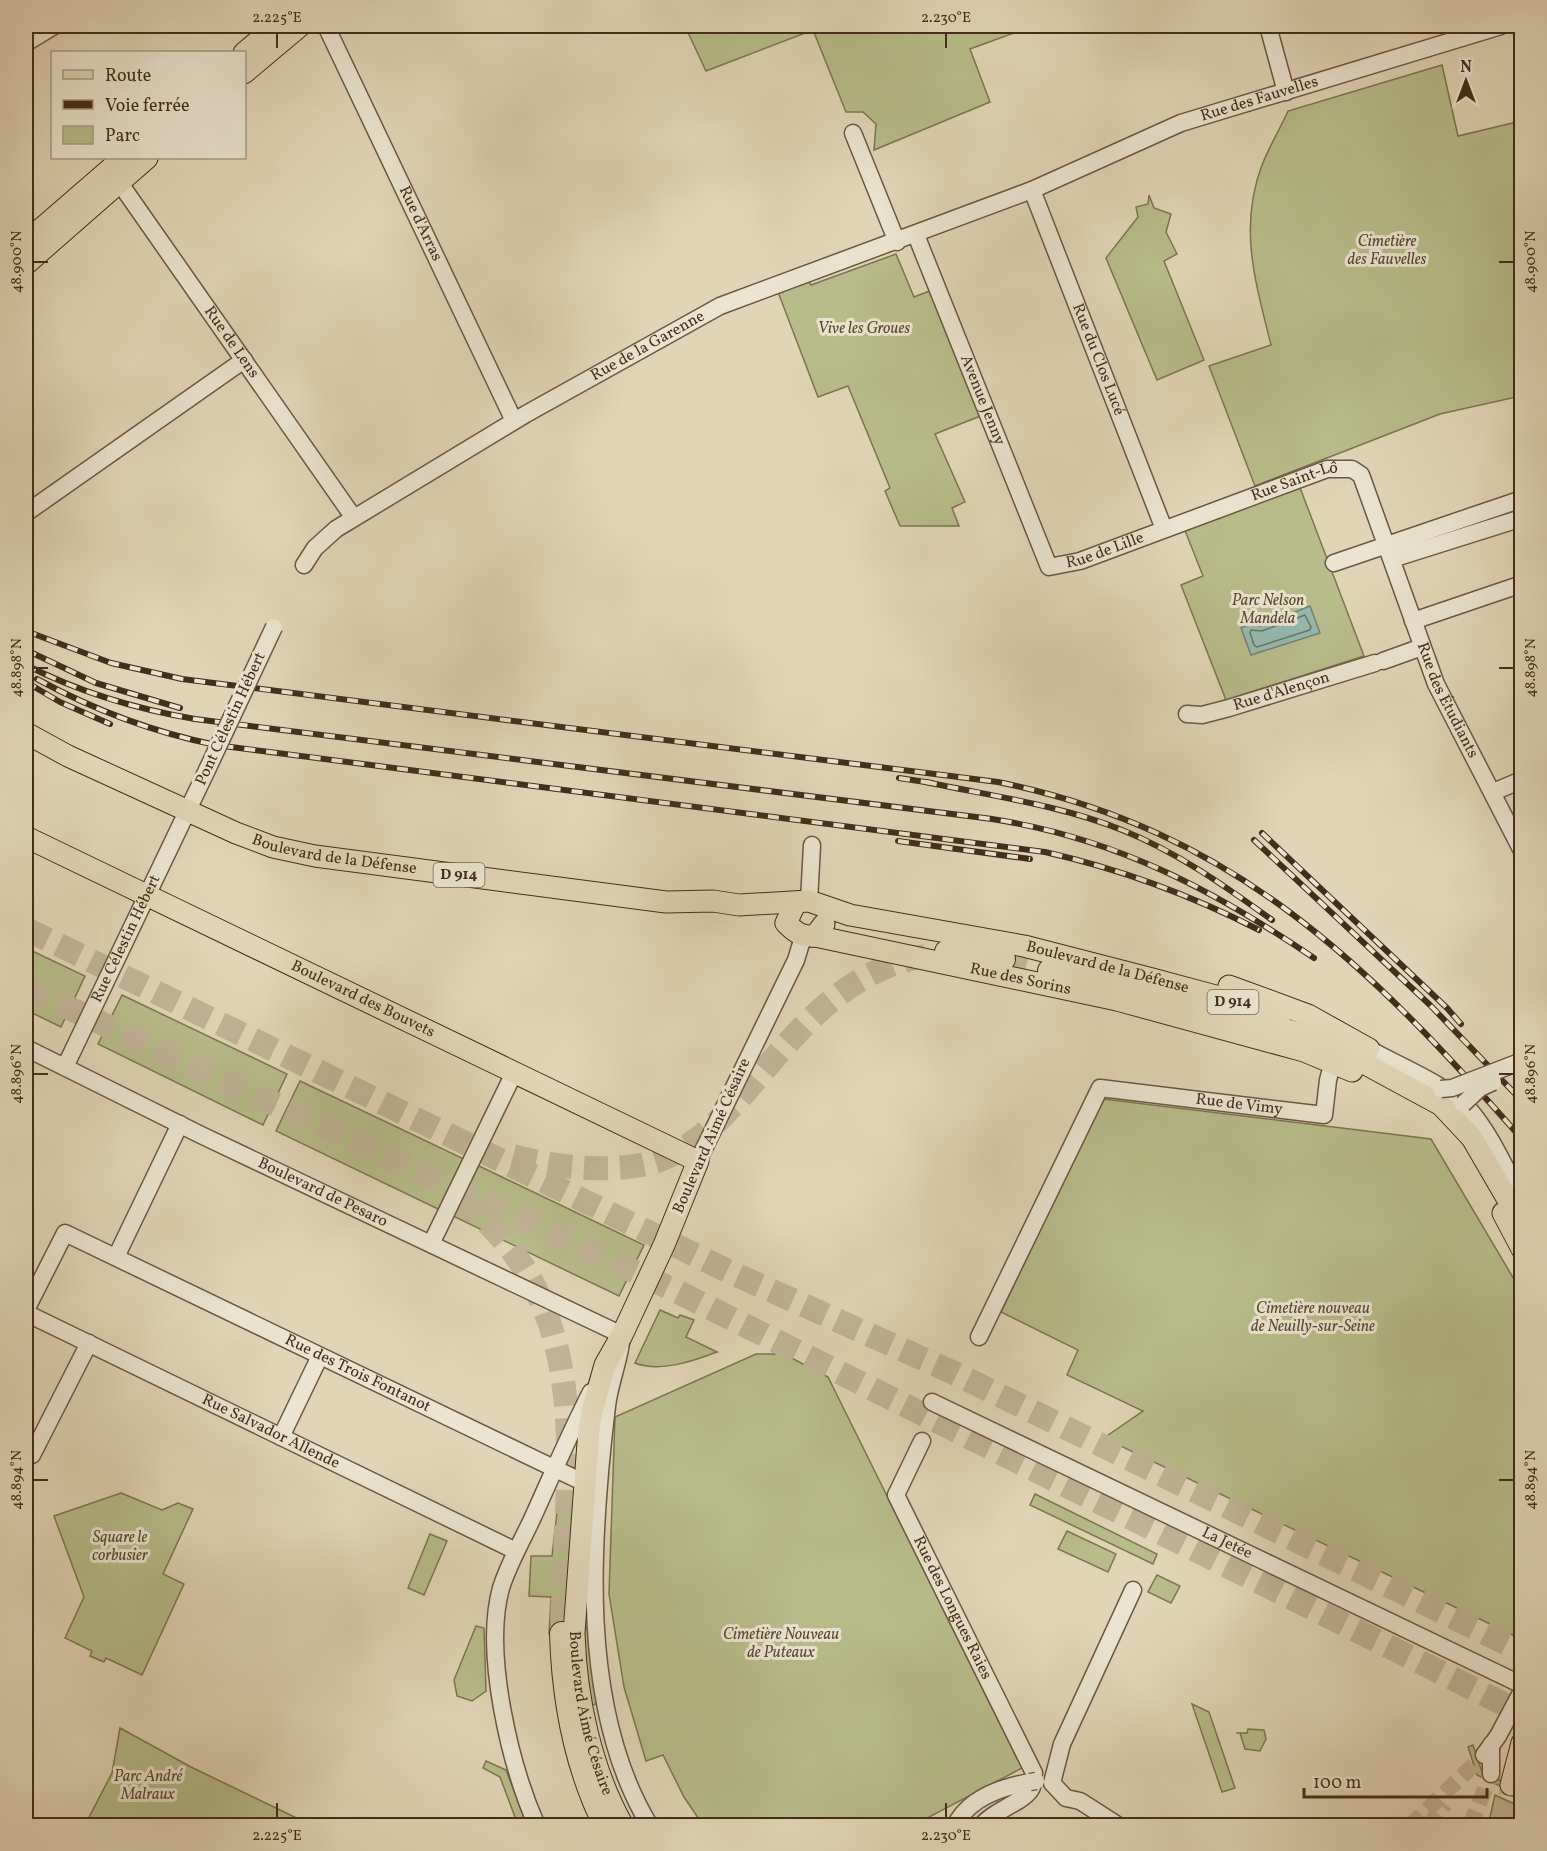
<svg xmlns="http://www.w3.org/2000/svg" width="1547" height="1851" viewBox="0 0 1547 1851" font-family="Vollkorn,serif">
  <rect width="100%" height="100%" fill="#e2d5b7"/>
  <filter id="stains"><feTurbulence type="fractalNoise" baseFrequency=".00333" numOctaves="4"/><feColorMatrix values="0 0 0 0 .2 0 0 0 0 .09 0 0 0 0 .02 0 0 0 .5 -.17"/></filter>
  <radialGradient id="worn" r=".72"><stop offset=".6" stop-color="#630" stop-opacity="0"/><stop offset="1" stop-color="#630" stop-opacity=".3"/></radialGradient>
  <g fill="#b8bc8b" stroke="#7e7453" stroke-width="1.5">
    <polygon points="685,26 1033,26 970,49 990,102 874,150 876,124 863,112 846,112 813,30 706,71"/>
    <path d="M1442 65 1458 136 1521 121V396L1440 414 1255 486 1209 366 1271 345C1256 284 1238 228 1262 165 1269 147 1280 129 1288 111Z"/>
    <polygon points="1149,195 1154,208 1171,214 1166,232 1177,254 1164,261 1204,360 1157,380 1106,258 1138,217 1136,207 1148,204"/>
    <polygon points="896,254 914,297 932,290 983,415 935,434 965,502 952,508 959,526 900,526 885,491 890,488 848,386 818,397 778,292 809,282 811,285"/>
    <polygon points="1299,485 1364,656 1226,700 1181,585 1203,576 1184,528"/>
    <polygon points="26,948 85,976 61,1027 26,1010"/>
    <polygon points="122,995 287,1074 263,1125 98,1044"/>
    <polygon points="300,1081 464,1159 440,1210 276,1131"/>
    <polygon points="1103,1099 1431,1139 1521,1291 1521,1631 1515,1636 1104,1438 1143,1411 1067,1375 1078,1350 1001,1312"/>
    <polygon points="477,1165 644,1245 619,1296 453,1216"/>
    <path d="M660 1310 678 1318 680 1315 694 1320 686 1337 717 1352C693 1361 660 1373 635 1363Z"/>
    <polygon points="756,1354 784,1354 828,1377 1022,1768 914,1825 703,1825 684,1797 663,1755 646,1761 624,1687 609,1594 615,1417"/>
    <polygon points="121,1493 162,1510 178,1503 193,1509 163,1574 184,1584 142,1675 106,1658 104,1662 90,1656 92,1651 65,1638 84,1597 54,1516"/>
    <polygon points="1035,1494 1157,1554 1153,1564 1030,1505"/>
    <polygon points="559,1495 575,1497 568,1635 549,1634 551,1597 529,1596 531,1556 552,1556"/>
    <polygon points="1067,1531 1116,1554 1108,1572 1058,1549"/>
    <polygon points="430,1534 447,1541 424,1595 408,1588"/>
    <polygon points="1157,1575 1180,1586 1171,1603 1148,1592"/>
    <polygon points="476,1626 484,1628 486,1691 472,1701 457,1696 454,1680"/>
    <polygon points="578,1627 594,1629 602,1703 587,1706"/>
    <polygon points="1192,1704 1209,1712 1235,1788 1222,1792"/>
    <polygon points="120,1728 191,1767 311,1825 85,1825 112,1773"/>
    <polygon points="1248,1729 1264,1730 1266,1739 1260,1751 1245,1749 1240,1733 1236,1733 1247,1733"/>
    <polygon points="1473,1745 1482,1772 1521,1790 1521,1796 1477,1775 1468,1747"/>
    <polygon points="486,1761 506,1770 527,1825 518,1825 500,1777 483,1768"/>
    <polygon points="1495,1795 1521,1807 1521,1825 1497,1825 1489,1821"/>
  </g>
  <polygon fill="#95b9af" stroke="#748174" stroke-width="1.5" points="1310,606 1320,633 1251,655 1241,628 1257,621 1260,626"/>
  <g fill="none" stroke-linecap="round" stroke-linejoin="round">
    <polygon stroke="#6c7365" stroke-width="1.5" points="1305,615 1311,627 1310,630 1257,647 1254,645 1250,633 1251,630 1262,631"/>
    <g stroke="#c2b398" stroke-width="16" stroke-dasharray="16 8" stroke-linecap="butt">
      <polyline points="1410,1826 1484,1755"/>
      <polyline points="1428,1826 1445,1804"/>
      <polyline points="1470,1826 1491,1774"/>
    </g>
    <polyline stroke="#c2b398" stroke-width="21" stroke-dasharray="21 10" stroke-linecap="butt" points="1503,1826 1511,1785"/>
    <g stroke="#c2b398" stroke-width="24" stroke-dasharray="24 12" stroke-linecap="butt">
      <polyline points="26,929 728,1271 952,1372 1522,1651"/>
      <polyline points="1003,959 1050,971"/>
      <polyline points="26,988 674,1290 1522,1713"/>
      <path d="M513 1156C553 1167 614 1174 654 1162 693 1150 721 1119 747 1090 797 1032 845 969 925 956"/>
      <path d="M461 1198C486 1220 510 1244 527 1273 590 1381 562 1516 562 1634"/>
    </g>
    <defs>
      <g id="minor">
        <path id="s1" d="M326 26 514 421"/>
        <polyline points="1268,26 1286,92"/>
        <polyline points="26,43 54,26"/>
        <polyline points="853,133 897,242"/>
        <path id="s2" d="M112 172 354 518"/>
        <path id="s3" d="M1032 190 1164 529"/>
        <path id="s4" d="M916 235 1049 567 1080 561 1327 469H1352L1361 475 1436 684 1522 851"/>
        <polyline points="26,513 244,360"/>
        <polyline points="1392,559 1522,518"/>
        <polyline points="1334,563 1522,499"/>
        <path id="s5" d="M304 565 315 548 336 529 526 414 720 306 1032 190 1181 123 1501 26"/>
        <polyline points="1413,621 1522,584"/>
        <polyline points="1383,661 1422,647"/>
        <path id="s6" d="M1187 714 1202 715 1229 708 1375 663"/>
        <polyline points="1493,792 1522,780"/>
        <polyline points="809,901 812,845"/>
        <path id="s7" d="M26 1048 201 1135 622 1335C620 1360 610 1381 607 1406 591 1538 578 1708 650 1826"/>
        <path d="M1369 1049C1399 1066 1445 1084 1468 1108 1491 1134 1506 1170 1522 1200"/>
        <path id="s8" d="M65 1067 207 770"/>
        <polyline points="698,1161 796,960 803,937"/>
        <polyline points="431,1244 514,1073"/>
        <polyline points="116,1257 180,1124"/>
        <path id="s9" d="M26 1310 65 1233 593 1487"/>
        <path id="s10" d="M26 1313 516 1551"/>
        <path id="s11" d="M979 1337 1100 1088 1324 1115 1328 1080 1335 1054"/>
        <path id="s12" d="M932 1402 1522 1685"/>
        <polyline points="281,1437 320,1356"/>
        <path id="s13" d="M922 1441 896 1495 1034 1773"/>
        <polyline points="32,1455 89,1343"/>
        <polyline points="1484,1755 1498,1736 1522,1691"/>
        <polyline points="1491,1774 1491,1745"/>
        <path d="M537 1826C510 1765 483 1653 501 1588 509 1563 522 1541 533 1517 552 1475 570 1433 591 1392"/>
        <path d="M955 1826C968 1798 1002 1787 1030 1782"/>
        <path d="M981 1826C995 1809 1026 1802 1032 1787"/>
        <polyline points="1119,1826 1080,1801 1066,1798 1052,1783 1062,1744 1133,1590"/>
      </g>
      <g id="major">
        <polyline points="244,53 276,26"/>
        <polyline points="244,73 300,26"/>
        <polyline points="26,242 123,158"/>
        <polyline points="26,264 147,158"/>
        <path id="s14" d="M26 733 68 756 236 833 273 847 315 856 666 902 713 901 739 905 809 901 850 915 1024 946 1152 979 1223 998 1279 1020"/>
        <path id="s15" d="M26 837 698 1161 664 1245 622 1335 605 1365 592 1411 589 1429 574 1633C576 1698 591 1769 623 1826"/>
        <path d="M796 902 786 923C796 933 802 937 815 936L824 924"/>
        <path id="s16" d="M815 936 1117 1000 1304 1051 1352 1071"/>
        <polyline points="1229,986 1308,1015 1369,1049"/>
        <polyline points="1310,1034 1441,1105 1472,1138 1522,1224"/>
        <polyline points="1503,1213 1522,1249"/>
        <polyline points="1511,1785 1522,1743"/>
      </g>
      <g id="highway">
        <polyline points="947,952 1003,959"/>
        <polyline points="1050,971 1150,995 1326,1042"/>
        <path d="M562 1634C564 1700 576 1766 606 1826"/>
      </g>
    </defs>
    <use href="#minor" stroke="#6b5742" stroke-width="19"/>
    <use href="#major" stroke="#432d1b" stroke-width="23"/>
    <use href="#highway" stroke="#432d1b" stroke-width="26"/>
    <use href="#minor" stroke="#ece4d0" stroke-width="16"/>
    <use href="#major" stroke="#e2d5b7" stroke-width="21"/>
    <use href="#highway" stroke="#e2d5b7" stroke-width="24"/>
    <defs>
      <g id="rail">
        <path d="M26 631 111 663 182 679 998 782C1234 830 1369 965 1522 1139"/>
        <polyline points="26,650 96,683 180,708"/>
        <path d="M26 665C79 692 136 709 195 719L992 819C1115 838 1212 889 1314 958"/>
        <path d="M37 679C94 710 152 732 216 745L1045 852C1120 869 1191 895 1259 930"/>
        <polyline points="26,682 60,702 110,724"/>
        <polyline points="899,778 932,783"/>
        <path d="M926 782C991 796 1060 805 1122 830 1177 852 1225 886 1272 920"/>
        <polyline points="1262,833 1447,1008 1461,1024"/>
        <polyline points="1254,840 1430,1005 1522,1101"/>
        <polyline points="898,841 1030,859"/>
      </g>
    </defs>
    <use href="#rail" stroke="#432d1b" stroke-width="6"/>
    <use href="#rail" stroke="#ece4d0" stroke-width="4" stroke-dasharray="11" stroke-linecap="butt"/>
    <defs>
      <g id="minor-bridge">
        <polyline points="207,770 274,627"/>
        <polyline points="1441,1089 1452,1088 1522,1061"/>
        <polyline points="1463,1104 1480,1088 1493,1082"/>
        <polyline points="1030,1782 1036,1781"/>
      </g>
    </defs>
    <use href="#minor-bridge" stroke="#6b5742" stroke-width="19" stroke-linecap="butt"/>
    <use href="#minor-bridge" stroke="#ece4d0" stroke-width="16"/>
  </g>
  <path fill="none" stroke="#432d1b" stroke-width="2" d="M277 33V48M946 33V48M33 262H48M1499 262H1514M33 668H48M1499 668H1514M33 1074H48M1499 1074H1514M33 1480H48M1499 1480H1514M277 1803V1818M946 1803V1818"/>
  <g text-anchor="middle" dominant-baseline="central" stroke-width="6" stroke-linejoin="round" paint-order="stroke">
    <g fill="#ece4d0" stroke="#766451" stroke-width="1.5">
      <rect x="433.5" y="863" width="51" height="24" rx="4.5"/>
      <rect x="1207.5" y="990" width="51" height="24" rx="4.5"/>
    </g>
    <g font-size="15" font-weight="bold" fill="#432d1b">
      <text x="459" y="875">D 914</text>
      <text x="1233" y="1002">D 914</text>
    </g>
    <g font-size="16" fill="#432d1b" stroke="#ece4d0">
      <text stroke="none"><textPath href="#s5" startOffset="1071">Rue des Fauvelles</textPath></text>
      <text stroke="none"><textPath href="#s1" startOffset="219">Rue d'Arras</textPath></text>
      <text stroke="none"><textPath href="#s2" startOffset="208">Rue de Lens</textPath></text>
      <text stroke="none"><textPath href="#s5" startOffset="410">Rue de la Garenne</textPath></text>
      <text stroke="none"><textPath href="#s3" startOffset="182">Rue du Clos Lucé</textPath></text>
      <text stroke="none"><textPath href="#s4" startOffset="178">Avenue Jenny</textPath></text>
      <text stroke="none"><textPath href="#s4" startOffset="618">Rue Saint-Lô</textPath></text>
      <text stroke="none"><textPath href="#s4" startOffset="416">Rue de Lille</textPath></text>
      <text stroke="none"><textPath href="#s6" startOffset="98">Rue d'Alençon</textPath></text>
      <text stroke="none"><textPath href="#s4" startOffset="930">Rue des Étudiants</textPath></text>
      <text transform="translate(231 719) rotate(-65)">Pont Célestin Hébert</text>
      <text stroke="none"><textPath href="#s14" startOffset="334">Boulevard de la Défense</textPath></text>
      <text stroke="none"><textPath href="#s8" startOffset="142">Rue Célestin Hébert</textPath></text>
      <text stroke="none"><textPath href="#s14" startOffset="1119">Boulevard de la Défense</textPath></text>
      <text stroke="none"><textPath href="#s16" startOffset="210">Rue des Sorins</textPath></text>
      <text stroke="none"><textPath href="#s15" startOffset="374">Boulevard des Bouvets</textPath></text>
      <text stroke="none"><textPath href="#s11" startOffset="417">Rue de Vimy</textPath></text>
      <text transform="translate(712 1136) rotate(-66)">Boulevard Aimé Césaire</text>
      <text stroke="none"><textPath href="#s7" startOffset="330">Boulevard de Pesaro</textPath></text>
      <text stroke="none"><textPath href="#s9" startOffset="411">Rue des Trois Fontanot</textPath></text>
      <text stroke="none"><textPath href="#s10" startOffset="272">Rue Salvador Allende</textPath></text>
      <text stroke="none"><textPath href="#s12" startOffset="327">La Jetée</textPath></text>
      <text stroke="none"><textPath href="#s13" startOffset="186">Rue des Longues Raies</textPath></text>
      <text stroke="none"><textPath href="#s15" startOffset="1323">Boulevard Aimé Césaire</textPath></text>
    </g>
    <g font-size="16" font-style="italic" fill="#5a4a31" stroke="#ece4d0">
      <text x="1387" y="242">Cimetière<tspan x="1387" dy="18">des Fauvelles</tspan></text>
      <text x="864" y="329">Vive les Groues</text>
      <text x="1268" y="601">Parc Nelson<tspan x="1268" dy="18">Mandela</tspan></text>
      <text x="1313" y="1309">Cimetière nouveau<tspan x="1313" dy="18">de Neuilly-sur-Seine</tspan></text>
      <text x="120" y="1538">Square le<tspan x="120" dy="18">corbusier</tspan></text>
      <text x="781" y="1635">Cimetière Nouveau<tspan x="781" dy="18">de Puteaux</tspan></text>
      <text x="148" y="1777">Parc André<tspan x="148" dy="18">Malraux</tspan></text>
    </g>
  </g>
  <rect width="1547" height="1851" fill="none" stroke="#e2d5b7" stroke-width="66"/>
  <rect x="51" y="51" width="195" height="108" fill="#ece4d0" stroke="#a89b88" stroke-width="1.5"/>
  <rect x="63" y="70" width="30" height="9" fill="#e2d5b7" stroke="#a89b88" stroke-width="1.5"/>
  <text x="105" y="81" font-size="18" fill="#432d1b">Route</text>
  <rect x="63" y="100" width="30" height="9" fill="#432d1b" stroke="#a89b88" stroke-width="1.5"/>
  <text x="105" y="111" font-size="18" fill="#432d1b">Voie ferrée</text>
  <rect x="63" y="126" width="30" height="18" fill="#b8bc8b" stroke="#a89b88" stroke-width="1.5"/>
  <text x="105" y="141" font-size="18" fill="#432d1b">Parc</text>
  <g transform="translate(1466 81)" stroke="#ece4d0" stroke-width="4.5" paint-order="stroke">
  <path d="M0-4.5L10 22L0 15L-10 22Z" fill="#432d1b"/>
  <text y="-9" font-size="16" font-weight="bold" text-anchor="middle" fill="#432d1b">N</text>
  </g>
  <path d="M1304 1788v9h183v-9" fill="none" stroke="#432d1b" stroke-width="3"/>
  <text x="1313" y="1788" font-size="18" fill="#432d1b" stroke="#ece4d0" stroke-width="4.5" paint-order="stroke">100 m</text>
  <rect x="33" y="33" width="1481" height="1785" fill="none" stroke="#432d1b" stroke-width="2"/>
  <g font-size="15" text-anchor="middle" fill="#432d1b">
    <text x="277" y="22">2.225°E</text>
    <text x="946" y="22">2.230°E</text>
    <text transform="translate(16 262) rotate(-90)" y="5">48.900°N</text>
    <text transform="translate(1530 262) rotate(-90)" y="5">48.900°N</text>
    <text transform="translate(16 668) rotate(-90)" y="5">48.898°N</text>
    <text transform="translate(1530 668) rotate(-90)" y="5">48.898°N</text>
    <text transform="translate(16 1074) rotate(-90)" y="5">48.896°N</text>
    <text transform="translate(1530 1074) rotate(-90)" y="5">48.896°N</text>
    <text transform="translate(16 1480) rotate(-90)" y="5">48.894°N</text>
    <text transform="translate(1530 1480) rotate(-90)" y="5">48.894°N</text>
    <text x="277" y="1840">2.225°E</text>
    <text x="946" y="1840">2.230°E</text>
  </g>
  <rect width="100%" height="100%" filter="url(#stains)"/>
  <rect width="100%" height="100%" fill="url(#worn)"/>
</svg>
